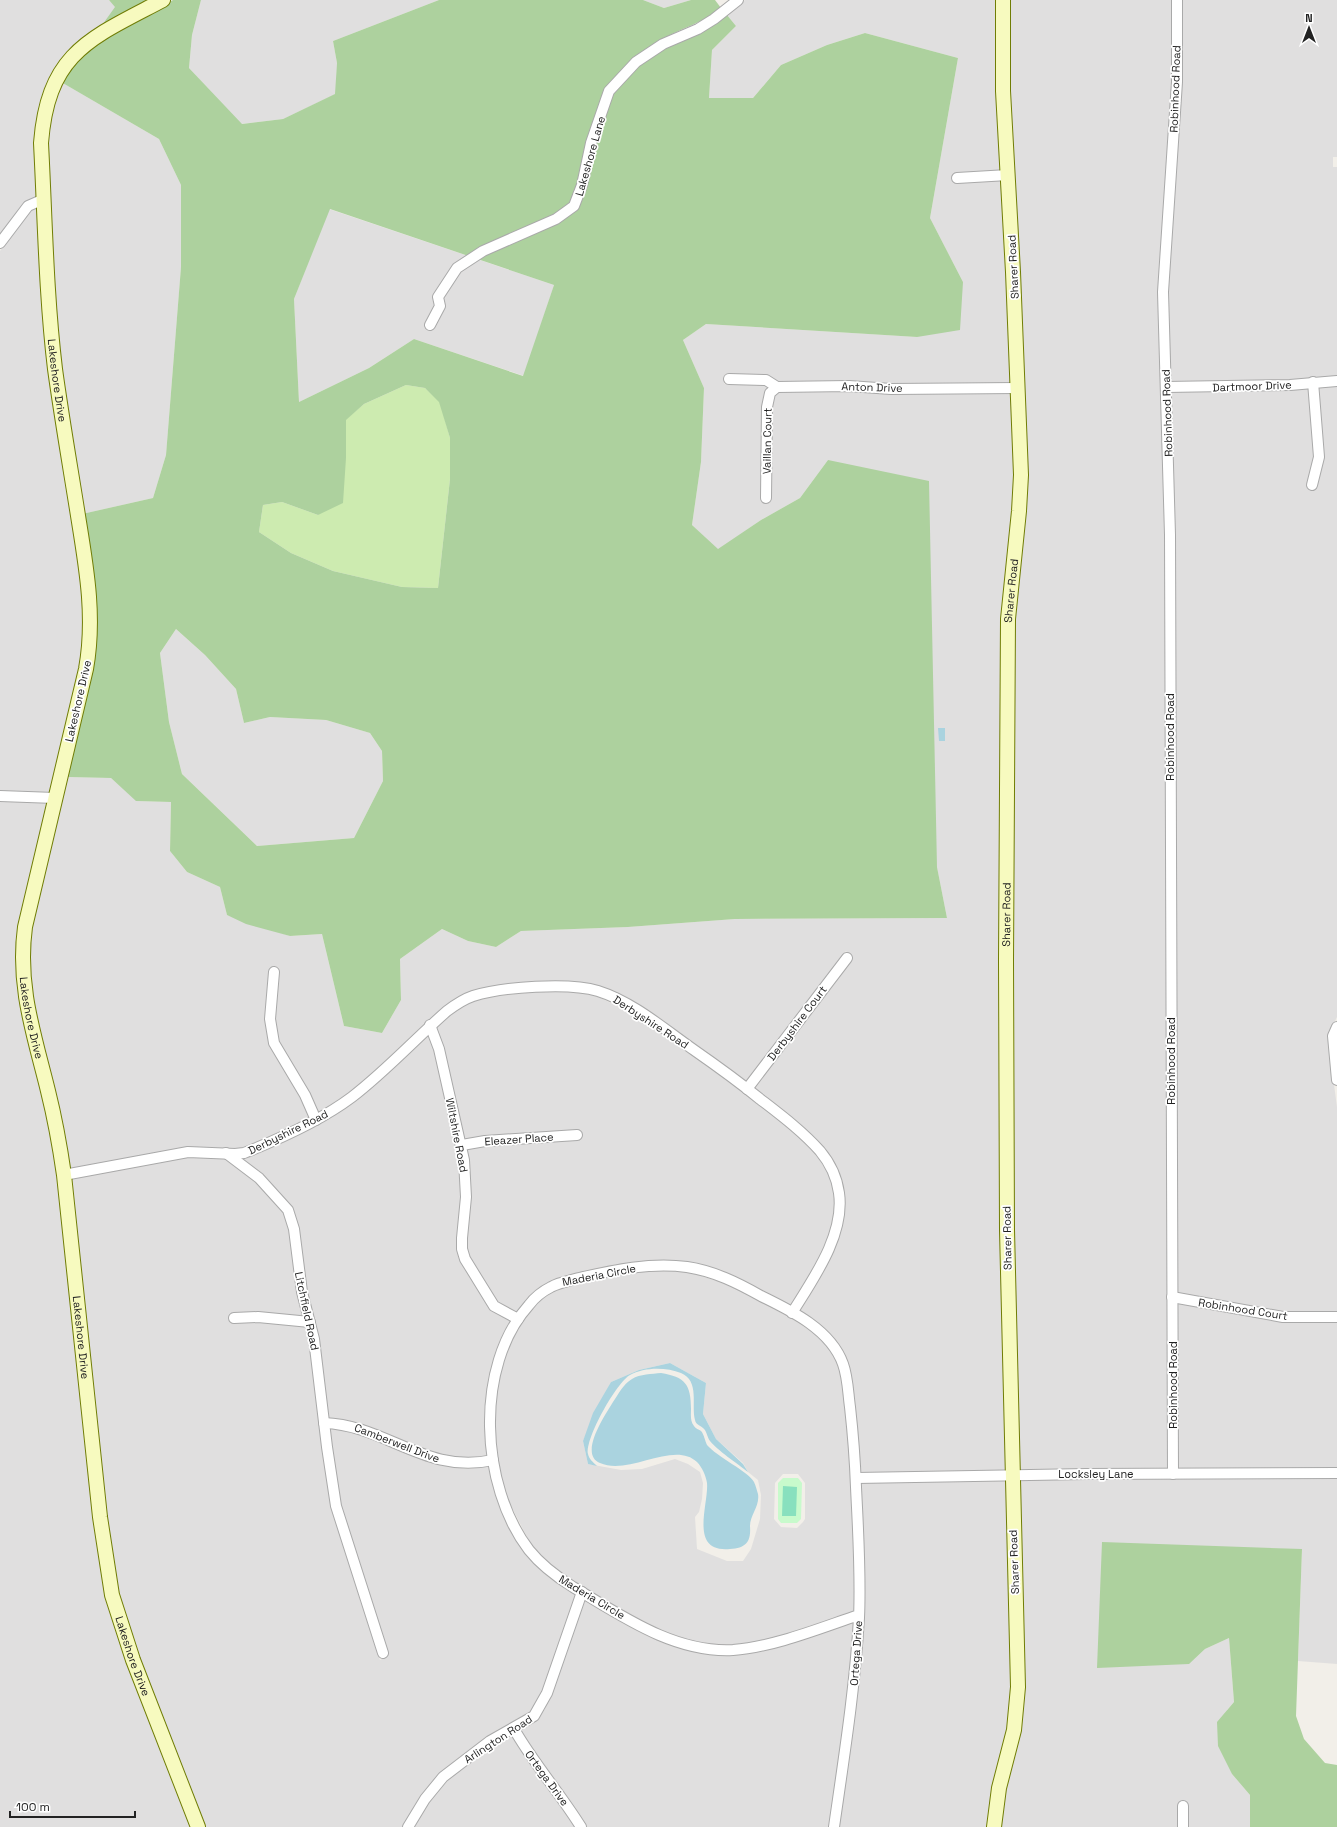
<svg xmlns="http://www.w3.org/2000/svg" width="1337" height="1827" viewBox="0 0 1337 1827" font-family="'Space Grotesk',sans-serif">
  <rect width="100%" height="100%" fill="#f2efe9"/>
  <g fill="#e0dfdf" fill-rule="evenodd">
    <polygon points="0,0 109,0 116,7 100,28 57,68 39,195 26,202 0,236"/>
    <polygon points="201,0 439,0 333,41 337,63 336,94 283,119 241,124 189,68 192,35"/>
    <polygon points="643,0 691,0 664,8"/>
    <polygon points="745,0 999,0 1004,170 953,174 954,183 1005,180 1014,383 892,384 849,381 779,382 767,376 755,374 725,374 724,384 755,384 765,385 769,388 762,417 762,503 770,503 771,408 774,396 779,392 849,390 1014,393 1015,510 1007,1471 860,1473 858,1438 851,1380 841,1348 831,1336 798,1311 843,1206 823,1148 798,1122 754,1088 852,958 846,951 747,1082 599,986 572,981 546,981 494,986 472,991 458,998 425,1023 370,1076 349,1093 318,1113 278,1041 275,1028 274,1003 279,969 271,967 266,1002 267,1031 271,1045 301,1097 311,1117 243,1149 235,1150 225,1147 224,1148 187,1147 68,1170 32,1007 27,945 65,773 68,777 111,778 137,801 171,802 170,851 187,872 220,887 227,915 290,936 322,934 344,1026 382,1033 401,1000 400,959 442,929 468,941 496,947 521,931 628,927 735,919 947,918 937,867 828,460 800,498 761,520 718,550 692,525 701,462 704,388 683,340 706,324 917,337 963,282 930,218 958,58 865,33 827,45 781,65 753,98 709,98 712,50 736,26 727,15"/>
    <polygon points="1007,0 1173,0 1173,82 1159,292 1166,535 1169,1469 1016,1471 1011,1230 1011,637 1024,511"/>
    <polygon points="1181,0 1337,0 1337,157 1333,157 1333,167 1337,167 1337,376 1289,380 1170,382 1167,292"/>
    <polygon points="61,82 159,139 181,185 181,267 166,455 153,498 82,514 52,301 46,124"/>
    <polygon points="40,205 86,604 83,658 52,793 0,792 0,251 30,210"/>
    <polygon points="329,209 554,285 524,376 414,339 369,368 299,402 294,299"/>
    <polygon points="1337,386 1337,1017 1331,1029 1329,1047 1337,1107 1337,1312 1284,1312 1177,1293 1174,535 1171,392 1290,390 1309,388 1323,462 1318,387"/>
    <polygon points="176,629 205,655 236,689 244,723 270,717 326,720 370,733 382,751 383,781 354,838 257,846 182,774 169,722 160,653"/>
    <polygon points="0,801 50,802 21,926 54,1136 101,1559 193,1827 0,1827"/>
    <polygon points="547,991 571,991 597,996 635,1015 726,1078 793,1130 818,1155 824,1164 834,1186 835,1205 831,1228 828,1240 815,1268 790,1307 725,1272 690,1263 645,1262 599,1268 556,1279 535,1292 517,1313 497,1302 481,1274 471,1262 466,1248 470,1197 470,1173 467,1149 485,1146 581,1139 581,1130 464,1140 435,1027 449,1015 474,1000 496,996"/>
    <polygon points="429,1033 435,1051 450,1121 458,1150 462,1197 458,1238 491,1309 512,1320 506,1331 487,1392 485,1432 487,1457 455,1459 425,1450 359,1423 328,1418 314,1317 309,1304 292,1209 287,1201 262,1175 239,1159 254,1155 298,1135"/>
    <polygon points="188,1157 224,1158 257,1182 284,1213 290,1230 298,1293 304,1317 241,1313 230,1314 230,1323 258,1322 307,1327 310,1340 332,1508 361,1603 380,1660 388,1656 340,1505 329,1428 356,1432 439,1465 468,1469 490,1466 541,1569 558,1583 577,1594 544,1691 532,1713 470,1751 441,1773 421,1797 403,1827 202,1827 123,1618 109,1558 69,1179"/>
    <path d="M667 1270 689 1272 730 1285 789 1317 814 1333 830 1349 840 1368 843 1382 852 1478 855 1612 775 1637 753 1642 732 1645H716L689 1640 653 1628 562 1575 546 1561 529 1541 507 1498 500 1472 494 1431 496 1394 504 1359 513 1335 531 1309 540 1300 558 1289 600 1278 646 1271ZM670 1363 706 1383 703 1414 716 1439 743 1463 748 1472 758 1480 761 1495 760 1519 751 1549 743 1561H727L697 1549 695 1517 699 1512 702 1499 703 1483 700 1472 688 1464 675 1459 642 1469 621 1470 588 1464 583 1441 611 1382 639 1370ZM783 1474H798L805 1483V1519L803 1522 797 1528 781 1527 774 1519 775 1483Z"/>
    <polygon points="1177,1303 1283,1321 1337,1322 1337,1468 1177,1469"/>
    <polygon points="1337,1478 1337,1664 1298,1661 1302,1549 1189,1664 1205,1649 1229,1638 1234,1702 1227,1710 1232,1774 1250,1795 1250,1827 1188,1827 1188,1803 1180,1802 1179,1827 999,1827 1000,1811 1018,1731 1016,1480"/>
    <polygon points="1008,1481 1012,1708 990,1827 838,1827 857,1700 864,1618 860,1483"/>
    <polygon points="584,1599 650,1637 687,1650 777,1646 854,1622 849,1699 830,1827 587,1827 571,1803 531,1749 520,1731 536,1721 545,1709 551,1694"/>
    <polygon points="513,1735 524,1756 565,1809 576,1827 413,1827 428,1802 446,1781 492,1746"/>
  </g>
  <polygon fill="#cdebb0" points="406,385 425,388 440,402 450,438 450,479 438,588 402,587 333,571 291,553 259,532 263,505 282,502 318,515 346,458 345,420 364,404"/>
  <g fill="#add19e" fill-rule="evenodd">
    <polygon points="109,0 153,0 100,28 115,7"/>
    <path d="M173 0H201L192 35 189 68 242 124 283 119 335 94 337 63 333 41 439 0H643L664 8 691 0H715L721 8C703 23 681 28 661 40 650 46 640 54 630 60L634 68 665 48 727 15 736 26 712 50 709 98H753L781 65 827 45 865 33 958 58 930 218 963 282 960 330 917 337 706 324 683 340 704 388 701 462 692 525 718 549 761 520 800 498 828 460 929 481 937 867 947 918 735 919 628 927 521 931 496 947 468 941 442 929 400 959 401 1000 382 1033 344 1026 322 934 290 936 246 924 227 915 220 887 187 872 170 851 171 802 136 801 111 778 68 777 65 773 90 670 82 514 153 498 166 455 181 267V185L159 139 61 82 88 48ZM330 209 554 285 523 376 414 339 369 368 299 402 294 299ZM406 385 425 388 439 402 450 438V479L438 588 402 587 333 571 291 553 259 532 263 505 282 502 318 515 343 503 346 458V420L364 404ZM176 629 205 655 236 689 244 723 270 717 326 720 370 733 382 751 383 781 354 838 257 846 182 774 169 722 160 653Z"/>
    <polygon points="1102,1542 1302,1549 1296,1716 1304,1739 1325,1763 1337,1765 1337,1827 1250,1827 1250,1795 1232,1774 1218,1746 1217,1722 1234,1702 1229,1638 1205,1649 1189,1664 1097,1668"/>
  </g>
  <polygon fill="#c8facc" points="783,1478 798,1478 802,1483 801,1519 797,1523 781,1523 778,1519 778,1483"/>
  <polygon fill="#88e0be" points="783,1486 797,1487 796,1516 782,1516"/>
  <g fill="#aad3df">
    <polygon points="938,728 945,728 945,741 939,741"/>
    <path d="M670 1363 706 1383 703 1414 716 1439 743 1464 748 1472C738 1464 717 1450 710 1441 707 1437 707 1431 703 1428 700 1425 696 1425 695 1420 691 1405 700 1381 681 1373 666 1367 644 1367 630 1375 617 1382 585 1438 588 1454 589 1459 593 1462 597 1466L588 1464 583 1441 593 1413 611 1382 639 1370Z"/>
    <path d="M661 1373C685 1377 691 1384 691 1409 691 1415 690 1421 694 1426 696 1429 698 1429 701 1431 704 1434 705 1441 707 1445 716 1456 749 1472 754 1482 756 1486 757 1491 758 1494 760 1506 750 1515 750 1526 751 1541 747 1548 730 1549 688 1553 709 1504 707 1483 706 1476 702 1467 697 1462 674 1440 629 1476 600 1463 578 1454 606 1414 613 1402 618 1395 623 1384 632 1379 640 1374 652 1374 661 1373Z"/>
  </g>
  <g fill="none" stroke-linecap="round" stroke-linejoin="round">
    <defs>
      <g id="street">
        <polyline points="957,178 1008,175"/>
        <polyline points="0,243 28,206 44,199"/>
        <polyline points="430,325 440,306 438,297 457,268 483,251 556,219 574,206 582,185 591,143 609,91 636,62 663,44 698,29 714,19 738,0"/>
        <polyline points="729,379 766,380 777,387 849,386 891,389 1018,388"/>
        <polyline points="1166,387 1290,385 1337,381"/>
        <polyline points="1312,485 1319,457 1313,382"/>
        <polyline points="766,498 767,407 770,393 777,387"/>
        <polyline points="0,796 55,798"/>
        <polyline points="274,972 270,1019 274,1043 305,1095 316,1120"/>
        <polyline points="430,1025 439,1049 464,1160 466,1197 462,1238 462,1249 465,1259 494,1306 518,1319"/>
        <polyline points="1337,1027 1333,1036 1337,1080"/>
        <polyline points="747,1089 847,958"/>
        <polyline points="462,1145 485,1141 577,1135"/>
        <polyline points="226,1153 259,1178 288,1210 294,1229 302,1292 314,1339 327,1447 336,1506 383,1653"/>
        <path d="M64 1175 188 1152 235 1154 244 1153C282 1138 320 1121 352 1097 386 1071 415 1039 447 1011 455 1005 464 999 473 996 502 987 569 982 598 991 633 1002 664 1029 694 1050 717 1066 739 1082 760 1099 782 1116 802 1131 820 1151 830 1163 837 1178 839 1193 845 1235 813 1279 792 1313"/>
        <polyline points="1172,1297 1283,1317 1337,1317"/>
        <polyline points="234,1318 258,1317 310,1322"/>
        <path d="M324 1423C386 1425 426 1475 493 1460"/>
        <polyline points="1173,1474 1170,535 1163,292 1177,82 1177,0"/>
        <polyline points="856,1478 1086,1474 1337,1473"/>
        <path d="M514 1729C534 1764 560 1793 581 1827"/>
        <polyline points="408,1827 425,1799 443,1777 490,1741 534,1716 547,1693 582,1592"/>
        <path d="M834 1827C844 1757 855 1688 859 1618 861 1574 858 1530 856 1487 855 1460 853 1434 850 1407 848 1393 848 1378 843 1364 831 1330 792 1311 761 1296 738 1283 714 1271 687 1267 651 1262 614 1270 579 1278 570 1281 560 1282 551 1287 543 1291 535 1297 529 1305 474 1366 480 1486 529 1550 541 1565 557 1577 573 1587 622 1616 674 1653 733 1650 774 1647 820 1628 859 1615"/>
        <polyline points="1183,1827 1183,1806"/>
      </g>
      <g id="secondary">
        <path id="s1" d="M163 0C91 38 48 52 41 143 45 219 46 294 55 369 62 420 71 471 79 522 87 571 95 619 86 669L25 927C17 986 34 1034 48 1091 55 1119 60 1147 64 1175L100 1517 112 1595 133 1660 198 1827"/>
        <path id="s2" d="M994 1827 999 1788 1014 1730 1018 1687 1007 1230 1006 961 1008 619 1019 511 1021 475 1013 272 1003 91V0"/>
      </g>
    </defs>
    <use href="#street" stroke="#a9a9a9" stroke-width="12"/>
    <use href="#secondary" stroke="#707d05" stroke-width="16"/>
    <use href="#street" stroke="#fff" stroke-width="10"/>
    <use href="#secondary" stroke="#f7fabf" stroke-width="14"/>
  </g>
  <g text-anchor="middle" dominant-baseline="central" stroke-width="3.5" stroke-linejoin="round" paint-order="stroke">
    <g font-size="11" fill="#222" stroke="#fff">
      <text transform="translate(1175 89) rotate(-88)">Robinhood Road</text>
      <text transform="translate(590 156) rotate(-74)">Lakeshore Lane</text>
      <text transform="translate(1013 267) rotate(-93)">Sharer Road</text>
      <text stroke="none"><textPath href="#s1" startOffset="439">Lakeshore Drive</textPath></text>
      <text transform="translate(1252 386) rotate(-2)">Dartmoor Drive</text>
      <text transform="translate(872 387) rotate(2)">Anton Drive</text>
      <text transform="translate(1167 413) rotate(-92)">Robinhood Road</text>
      <text transform="translate(767 441) rotate(-89)">Vaillan Court</text>
      <text stroke="none"><textPath href="#s2" startOffset="1239">Sharer Road</textPath></text>
      <text transform="translate(78 701) rotate(-77)">Lakeshore Drive</text>
      <text transform="translate(1170 737) rotate(-90)">Robinhood Road</text>
      <text stroke="none"><textPath href="#s2" startOffset="915">Sharer Road</textPath></text>
      <text stroke="none"><textPath href="#s1" startOffset="1087">Lakeshore Drive</textPath></text>
      <text transform="translate(651 1022) rotate(33)">Derbyshire Road</text>
      <text transform="translate(797 1023) rotate(-53)">Derbyshire Court</text>
      <text transform="translate(1171 1061) rotate(-90)">Robinhood Road</text>
      <text transform="translate(288 1132) rotate(-26)">Derbyshire Road</text>
      <text transform="translate(457 1135) rotate(79)">Wiltshire Road</text>
      <text transform="translate(519 1139) rotate(-4)">Eleazer Place</text>
      <text transform="translate(1007 1238) rotate(-91)">Sharer Road</text>
      <text transform="translate(599 1275) rotate(-11)">Maderia Circle</text>
      <text transform="translate(1243 1309) rotate(9)">Robinhood Court</text>
      <text transform="translate(307 1311) rotate(78)">Litchfield Road</text>
      <text stroke="none"><textPath href="#s1" startOffset="1411">Lakeshore Drive</textPath></text>
      <text transform="translate(1173 1385) rotate(-90)">Robinhood Road</text>
      <text transform="translate(397 1443) rotate(21)">Camberwell Drive</text>
      <text x="1096" y="1474">Locksley Lane</text>
      <text transform="translate(1014 1562) rotate(-92)">Sharer Road</text>
      <text transform="translate(592 1597) rotate(31)">Maderia Circle</text>
      <text transform="translate(856 1653) rotate(-86)">Ortega Drive</text>
      <text stroke="none"><textPath href="#s1" startOffset="1735">Lakeshore Drive</textPath></text>
      <text transform="translate(498 1739) rotate(-33)">Arlington Road</text>
      <text transform="translate(547 1778) rotate(54)">Ortega Drive</text>
    </g>
  </g>
  <g transform="translate(1309 28)" stroke="#ffffff" stroke-width="3" paint-order="stroke">
  <path d="M0-3L7 15L0 10L-7 15Z" fill="#222222"/>
  <text y="-6" font-size="11" font-weight="bold" text-anchor="middle" fill="#222222">N</text>
  </g>
  <path d="M10 1811v6h125v-6" fill="none" stroke="#222222" stroke-width="2"/>
  <text x="16" y="1811" font-size="12" fill="#222222" stroke="#ffffff" stroke-width="3" paint-order="stroke">100 m</text>
</svg>
